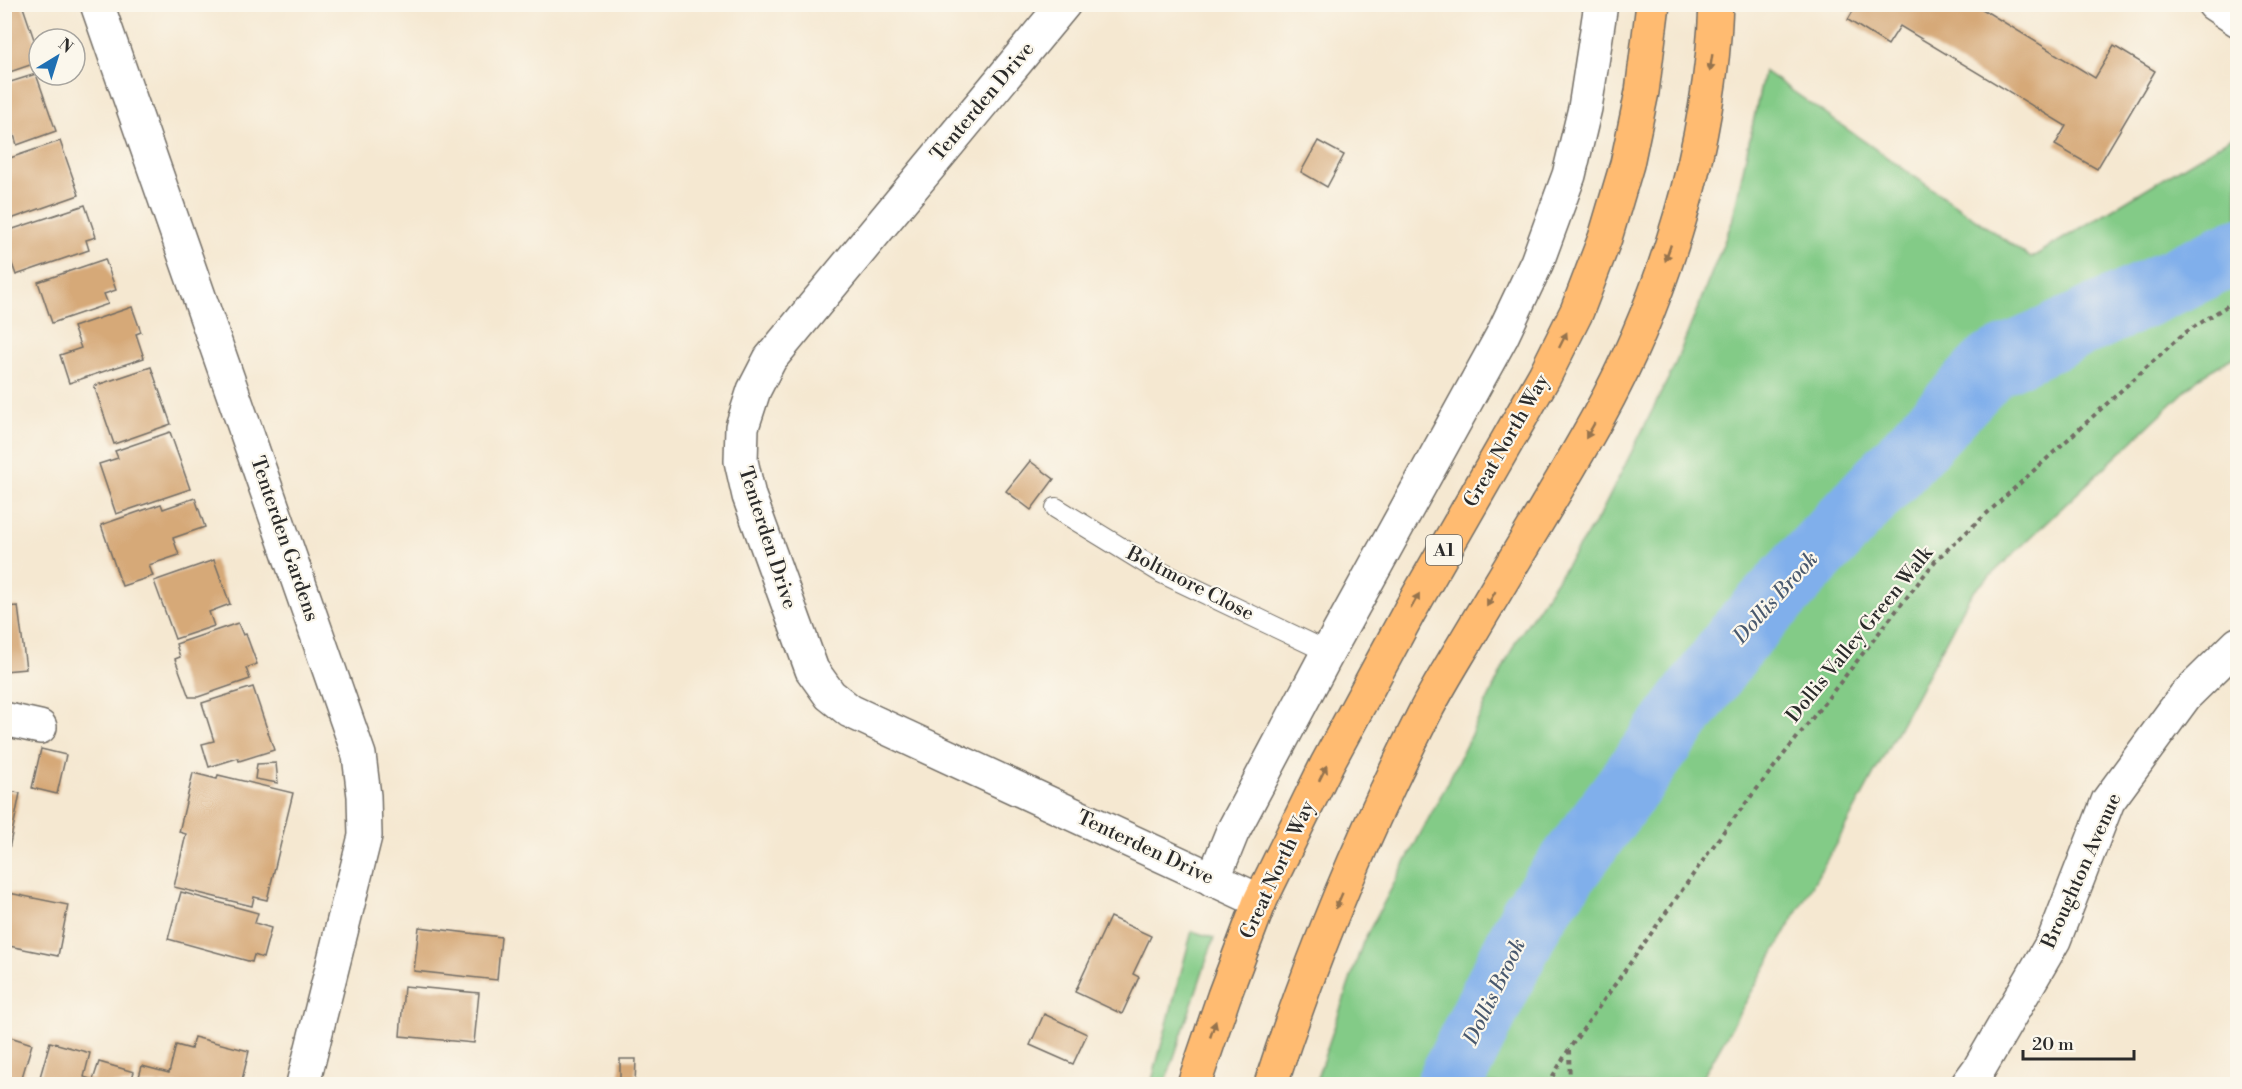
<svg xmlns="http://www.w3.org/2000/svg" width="2242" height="1089" viewBox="0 0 2242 1089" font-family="'Libre Bodoni',serif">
  <rect width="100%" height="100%" fill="#fbf7ec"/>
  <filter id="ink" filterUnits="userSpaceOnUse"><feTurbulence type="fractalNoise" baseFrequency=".0167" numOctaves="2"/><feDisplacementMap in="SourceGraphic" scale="12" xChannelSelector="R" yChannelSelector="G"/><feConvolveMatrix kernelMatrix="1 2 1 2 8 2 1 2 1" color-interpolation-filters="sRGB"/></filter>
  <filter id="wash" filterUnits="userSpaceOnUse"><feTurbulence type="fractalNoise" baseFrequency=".008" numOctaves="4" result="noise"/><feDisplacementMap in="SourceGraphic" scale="24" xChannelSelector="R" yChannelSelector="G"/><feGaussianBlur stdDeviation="1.35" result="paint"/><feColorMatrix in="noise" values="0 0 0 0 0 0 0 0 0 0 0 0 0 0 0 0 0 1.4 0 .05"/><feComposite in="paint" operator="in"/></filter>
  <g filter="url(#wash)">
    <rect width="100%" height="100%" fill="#f5e8d1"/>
    <g fill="#83cb87" stroke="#577b59" stroke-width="1.5">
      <polygon points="1764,71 2031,258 2237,134 2237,355 2201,376 1971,594 1841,835 1699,1084 1315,1084 1363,942 1449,780 1516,641 1600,515 1674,367 1732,222"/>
      <polygon points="1192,931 1214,938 1165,1084 1151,1084"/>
    </g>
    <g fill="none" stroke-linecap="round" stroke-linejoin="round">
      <polyline stroke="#80afeb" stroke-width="66" points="1449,1084 1533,915 1740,635 1991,366 2238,251"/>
    </g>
    <g id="blocks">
      <g fill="#d6a978">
        <polygon points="22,4 39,54 39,62 4,74 4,11"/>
        <polygon points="1857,4 1974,4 2095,78 2114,46 2155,71 2097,169 2055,145 2066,126 1900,26 1888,45 1848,20"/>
        <polygon points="36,74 56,131 17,145 14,135 4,138 4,84"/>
        <polygon points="60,141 79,195 8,220 4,209 4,160"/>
        <polygon points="1318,141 1344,155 1327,187 1301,172"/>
        <polygon points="85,205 96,237 86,240 89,250 16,275 4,241 4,232"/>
        <polygon points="105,259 116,290 104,294 108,304 52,323 38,282"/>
        <polygon points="132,307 141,332 136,334 144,358 69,383 60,355 81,348 73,327"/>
        <polygon points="151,367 171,424 114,444 94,386"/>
        <polygon points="170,432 190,489 116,514 99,464 118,458 115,451"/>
        <polygon points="1030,461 1054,479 1031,510 1006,491"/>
        <polygon points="195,498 205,527 173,538 179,555 149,565 153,576 122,586 101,525 161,504 163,509"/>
        <polygon points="214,560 230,604 209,612 214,626 175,639 154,581"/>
        <polygon points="18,606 26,669 4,671 4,607"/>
        <polygon points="238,623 243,635 246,634 257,664 246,668 250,679 198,697 189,697 175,659 180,657 176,644"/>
        <polygon points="253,687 274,750 239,761 238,758 209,767 202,744 214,741 202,703"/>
        <polygon points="41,749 66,755 57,794 32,788"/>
        <polygon points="276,763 278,783 255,779 257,764"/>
        <polygon points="193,773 217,779 218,775 293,793 267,900 254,897 252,906 174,887 186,834 179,832"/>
        <polygon points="4,790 20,793 8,854 4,853"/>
        <polygon points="4,892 68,905 58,956 4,945"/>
        <polygon points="181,892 258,913 255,923 271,928 263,958 254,955 252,962 168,939"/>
        <polygon points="1110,917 1151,936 1133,974 1139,977 1122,1014 1075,992"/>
        <polygon points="419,927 501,937 497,980 414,971"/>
        <polygon points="404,986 479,993 474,1043 400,1036"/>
        <polygon points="1044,1014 1087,1034 1073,1064 1030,1045"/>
        <polygon points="4,1035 32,1044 20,1084 4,1084"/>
        <polygon points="194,1037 249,1051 241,1084 137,1084 142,1066 169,1073 176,1045 191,1049"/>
        <polygon points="50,1042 90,1053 84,1077 93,1080 99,1062 134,1072 130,1084 38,1084"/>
        <polygon points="620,1059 636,1059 635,1084 620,1084"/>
      </g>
    </g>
  </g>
  <g filter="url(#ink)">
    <use href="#blocks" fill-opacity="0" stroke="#726d65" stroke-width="1.5"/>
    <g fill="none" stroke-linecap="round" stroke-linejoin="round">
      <defs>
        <polyline id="service" points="1056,508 1162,573 1328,652"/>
        <g id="minor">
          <polyline points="97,4 359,755 364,796 365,836 303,1084"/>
          <polyline points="1064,4 770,359 754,390 742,427 741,461 749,496 812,670 830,695 850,711 1260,901"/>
          <polyline points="2214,4 2238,20"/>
          <polyline points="4,719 40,727"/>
          <polyline points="1213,880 1232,833 1328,652 1502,336 1537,262 1569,175 1585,108 1601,4"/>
          <polyline points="1968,1084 1979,1069 2054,940 2108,801 2185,696 2238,644"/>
        </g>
        <g id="trunk">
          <polyline points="1194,1084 1224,996 1260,901 1327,764 1409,612 1545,375 1577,311 1605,238 1627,164 1642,92 1653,4"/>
          <path d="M1271 1084C1311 959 1362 836 1422 718 1436 690 1453 663 1469 636 1512 563 1557 491 1598 417 1665 296 1711 142 1716 4"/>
        </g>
      </defs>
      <use href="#service" stroke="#726d65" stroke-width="22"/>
      <use href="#minor" stroke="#726d65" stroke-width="36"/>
      <use href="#trunk" stroke="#726d65" stroke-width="36"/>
      <g stroke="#726d65" stroke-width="4" stroke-dasharray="4.5 4.5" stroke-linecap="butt">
        <polyline points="1569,1050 1570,1084"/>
        <polyline points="1548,1084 1569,1049 1724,831 1936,560 2183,334 2238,299"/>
      </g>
      <use href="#service" stroke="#fff" stroke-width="20"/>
      <use href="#minor" stroke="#fff" stroke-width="33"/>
      <use href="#trunk" stroke="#ffbb71" stroke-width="33"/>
    </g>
    <defs><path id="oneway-solid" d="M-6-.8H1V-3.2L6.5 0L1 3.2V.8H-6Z" transform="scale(1.5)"/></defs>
    <g fill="#95734e">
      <use href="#oneway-solid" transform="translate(1711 63) rotate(99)"/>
      <use href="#oneway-solid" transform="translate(1668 253) rotate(109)"/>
      <use href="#oneway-solid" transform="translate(1563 340) rotate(-64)"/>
      <use href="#oneway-solid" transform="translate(1590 431) rotate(120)"/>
      <use href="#oneway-solid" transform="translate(1491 599) rotate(120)"/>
      <use href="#oneway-solid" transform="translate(1415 601) rotate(-60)"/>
      <use href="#oneway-solid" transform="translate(1323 773) rotate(-64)"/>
      <use href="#oneway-solid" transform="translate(1339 901) rotate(113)"/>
      <use href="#oneway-solid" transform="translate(1213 1029) rotate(-71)"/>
    </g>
  </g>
  <g text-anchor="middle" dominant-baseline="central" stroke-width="4.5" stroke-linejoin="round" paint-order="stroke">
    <rect fill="#fbf7ec" stroke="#696865" stroke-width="1.5" x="1426" y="535" width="36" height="30" rx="4.5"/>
    <g font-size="18" font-weight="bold" fill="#2b2b2b">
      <text x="1444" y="550">A1</text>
    </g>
    <g font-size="20" fill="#2b2b2b" stroke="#fbf7ec">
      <text transform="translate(983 102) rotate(-50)">Tenterden Drive</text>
      <text transform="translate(1507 441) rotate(-60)">Great North Way</text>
      <text transform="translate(767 538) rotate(72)">Tenterden Drive</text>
      <text transform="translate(284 539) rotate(71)">Tenterden Gardens</text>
      <text transform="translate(1190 584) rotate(27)">Boltmore Close</text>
      <text transform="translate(1860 635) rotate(-51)">Dollis Valley Green Walk</text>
      <text transform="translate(1145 848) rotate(25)">Tenterden Drive</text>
      <text transform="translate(1278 870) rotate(-65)">Great North Way</text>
      <text transform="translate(2082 871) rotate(-66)">Broughton Avenue</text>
    </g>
    <g font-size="21" font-style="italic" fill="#49596e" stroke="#fbf7ec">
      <text transform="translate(1776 598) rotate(-48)">Dollis Brook</text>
      <text transform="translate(1495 992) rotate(-64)">Dollis Brook</text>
    </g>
  </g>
  <rect width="2242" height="1089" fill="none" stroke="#fbf7ec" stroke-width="24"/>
  <g transform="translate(57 57) rotate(38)"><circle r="28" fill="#fbf7ec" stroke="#a8a59f" stroke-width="1.5"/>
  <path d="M0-4.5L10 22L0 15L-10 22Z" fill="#1f6fb2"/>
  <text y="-9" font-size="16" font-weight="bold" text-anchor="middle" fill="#2b2b2b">N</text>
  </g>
  <path d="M2023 1050v9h111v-9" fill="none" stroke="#2b2b2b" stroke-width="3"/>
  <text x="2032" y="1050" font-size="18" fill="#2b2b2b" stroke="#fbf7ec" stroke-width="4.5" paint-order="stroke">20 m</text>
</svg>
